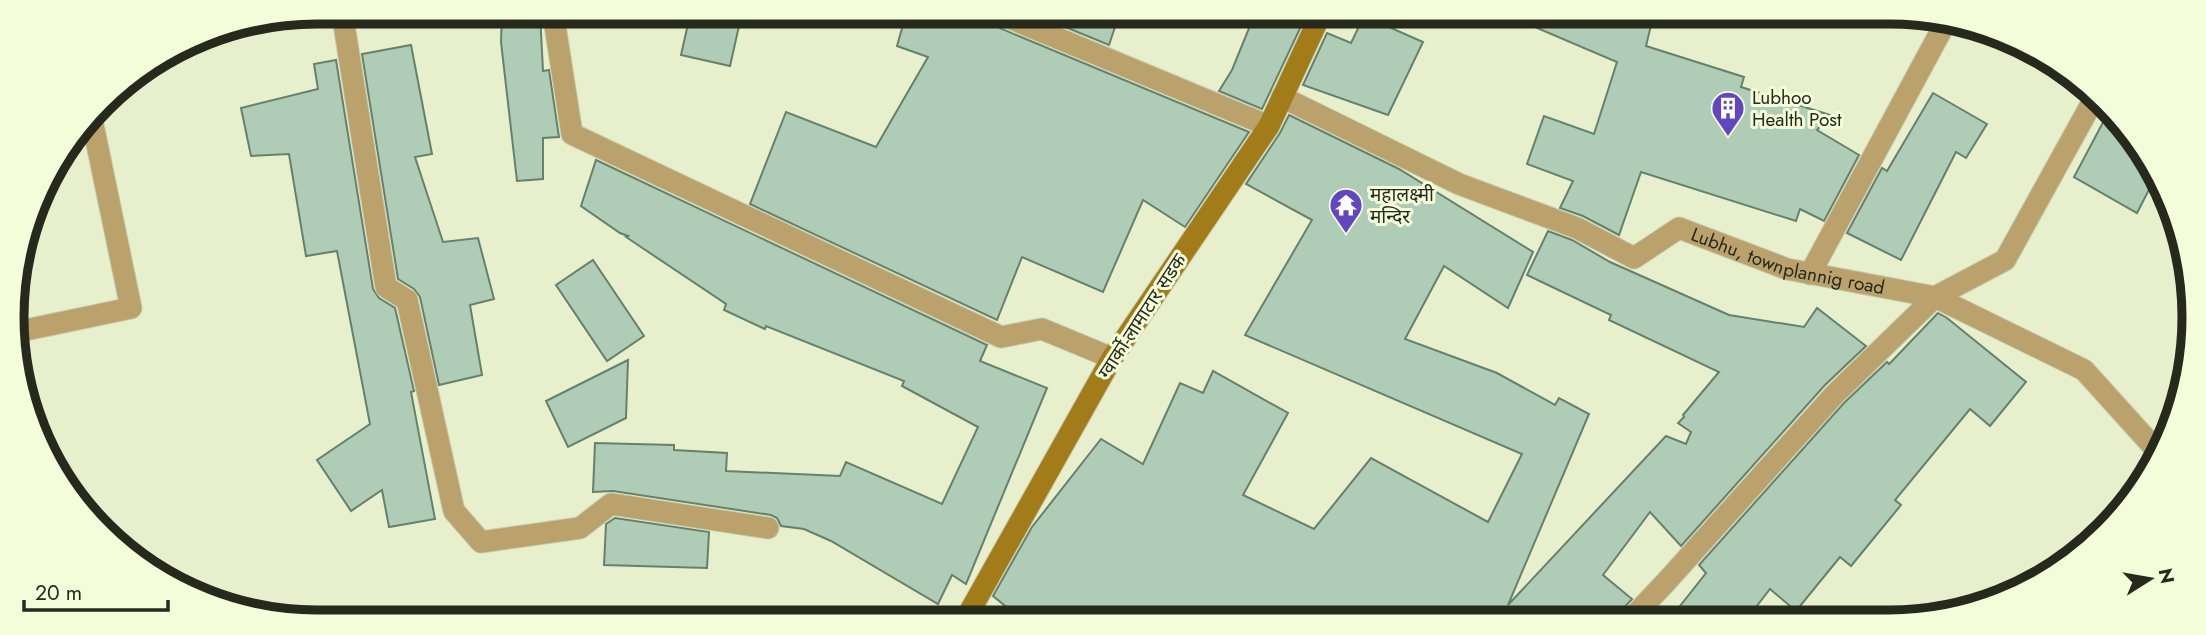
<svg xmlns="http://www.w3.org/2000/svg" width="2206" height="635" viewBox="0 0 2206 635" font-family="Jost,'Noto Sans Devanagari',sans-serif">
  <rect width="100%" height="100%" fill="#e7efcd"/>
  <g fill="#afcdb6" stroke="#65816c" stroke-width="2">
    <polygon points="502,13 540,13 543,71 549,70 559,137 543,138 543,179 517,181 501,42"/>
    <polygon points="906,14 989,15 991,22 997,27 1249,132 1185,227 1143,200 1103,292 1022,257 997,320 750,204 786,112 876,147 928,57 897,46"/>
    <polygon points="690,15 739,26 730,66 681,55"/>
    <polygon points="1036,15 1119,15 1109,45"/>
    <polygon points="1254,16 1287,16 1303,22 1262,109 1219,91 1232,70"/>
    <polygon points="1364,16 1423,42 1388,115 1303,85 1327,33 1351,43"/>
    <polygon points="1509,16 1653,17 1646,46 1744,77 1741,87 1830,115 1817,130 1859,155 1824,221 1800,209 1796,221 1641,172 1619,235 1583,216 1560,208 1573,181 1527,164 1544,116 1594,134 1617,62"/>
    <polygon points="411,45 432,154 415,157 443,242 478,238 494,299 470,305 482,375 439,385 420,297 414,289 398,279 362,54"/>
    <polygon points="336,60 373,289 379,298 395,308 414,391 411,392 435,519 389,527 382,490 351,511 317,460 370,424 337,251 306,256 289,154 251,156 241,108 318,89 314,64"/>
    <polygon points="1933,93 1987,124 1966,158 1956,152 1901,260 1847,233 1882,168 1887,171"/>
    <polygon points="2108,113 2142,148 2155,178 2137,213 2074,177"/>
    <polygon points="1289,115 1399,169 1533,252 1508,308 1444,266 1405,339 1497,373 1555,405 1559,398 1589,414 1508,605 1666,436 1686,444 1691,432 1678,423 1684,417 1683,415 1719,372 1609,320 1611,315 1527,275 1548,231 1572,240 1610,262 1729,315 1804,327 1817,308 1866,346 1825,385 1681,546 1650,512 1603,575 1632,599 1620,612 1617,620 1020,618 993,596 1032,527 1101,439 1143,464 1180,383 1203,393 1213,371 1288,413 1243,495 1314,529 1371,458 1488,522 1522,454 1245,335 1312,220 1246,184 1280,133"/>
    <polygon points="596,160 987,345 980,361 1047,388 966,584 952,575 938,604 831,541 804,529 781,526 777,518 771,515 613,491 593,492 595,443 674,445 674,450 727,453 726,471 840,476 846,462 942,504 978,427 902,386 904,381 766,326 765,329 724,310 726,304 626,237 628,236 620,233 581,206"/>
    <polygon points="593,260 644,336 607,361 556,285"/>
    <polygon points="1938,313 1947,318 2026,382 1990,426 1970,409 1895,500 1901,505 1851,566 1840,557 1796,611 1770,589 1746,620 1669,620 1706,573 1699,565 1844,403 1887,362 1889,364 1894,359"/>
    <polygon points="628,360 626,418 568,447 546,401"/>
    <polygon points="615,518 709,532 707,568 604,565 606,524"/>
  </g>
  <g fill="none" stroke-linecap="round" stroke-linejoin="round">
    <defs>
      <polyline id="lane" points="16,332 131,308 92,120"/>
      <g id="street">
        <polyline points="342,12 386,287 407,300 454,511 481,542 580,528 611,504 768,528"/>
        <polyline points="553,13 572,134 1001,337 1042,329 1112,358"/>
        <polyline points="1002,15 1269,126"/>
        <path id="s1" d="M1282 97 1459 184 1577 228 1634 258 1679 228 1787 269 1935 297 2084 370 2159 453"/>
        <polyline points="1810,274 1948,18"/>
        <polyline points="1630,620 1666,582 1835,394 1935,297 2005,260 2094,99"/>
      </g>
      <polyline id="secondary" points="966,618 1112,358 1269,126 1320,16"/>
    </defs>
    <use href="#lane" stroke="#c4cbad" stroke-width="23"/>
    <use href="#street" stroke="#c4cbad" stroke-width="23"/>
    <use href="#secondary" stroke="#c4cbad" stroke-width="23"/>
    <use href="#lane" stroke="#bba16b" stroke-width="21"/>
    <use href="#street" stroke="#bba16b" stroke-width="21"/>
    <use href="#secondary" stroke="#a37c1a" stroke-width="21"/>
  </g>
  <defs>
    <symbol id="building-pin" viewBox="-11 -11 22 30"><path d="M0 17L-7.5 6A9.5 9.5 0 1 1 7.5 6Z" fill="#6246bf" stroke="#f4fdda"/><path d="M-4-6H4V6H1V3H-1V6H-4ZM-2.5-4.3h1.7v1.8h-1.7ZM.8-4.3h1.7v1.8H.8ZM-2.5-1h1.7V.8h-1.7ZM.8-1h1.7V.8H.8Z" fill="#fff"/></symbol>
    <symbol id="temple-pin" viewBox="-11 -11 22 30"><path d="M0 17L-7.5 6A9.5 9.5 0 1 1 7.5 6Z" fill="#6246bf" stroke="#f4fdda"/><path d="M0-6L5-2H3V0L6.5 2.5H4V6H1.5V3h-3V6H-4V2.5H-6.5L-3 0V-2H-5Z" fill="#fff"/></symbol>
  </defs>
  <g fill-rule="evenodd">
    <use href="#building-pin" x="1709" y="89" width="38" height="52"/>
    <use href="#temple-pin" x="1327" y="186" width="38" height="52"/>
  </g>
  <g text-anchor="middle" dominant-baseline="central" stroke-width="6" stroke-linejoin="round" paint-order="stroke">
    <g font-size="19" fill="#26291c" stroke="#f4fdda" text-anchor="start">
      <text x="1752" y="97">Lubhoo<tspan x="1752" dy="22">Health Post</tspan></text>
      <text x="1370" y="194">महालक्ष्मी<tspan x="1370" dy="22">मन्दिर</tspan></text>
    </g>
    <g font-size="19" fill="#26291c" stroke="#f4fdda">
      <text stroke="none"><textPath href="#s1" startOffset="556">Lubhu, townplannig road</textPath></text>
      <text transform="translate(1142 316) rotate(-57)">ग्वार्को-लामाटार सडक</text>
    </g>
  </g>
  <path d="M0 0H2206V635H0ZM317 24H1889A293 293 0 0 1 2182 317V317A293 293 0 0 1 1889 610H317A293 293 0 0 1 24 317V317A293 293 0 0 1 317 24Z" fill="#f4fdda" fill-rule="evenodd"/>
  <path fill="none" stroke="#26291c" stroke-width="9" d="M317 24H1889A293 293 0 0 1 2182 317V317A293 293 0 0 1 1889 610H317A293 293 0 0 1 24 317V317A293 293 0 0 1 317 24Z"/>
  <g transform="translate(2150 579) rotate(79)" stroke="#f4fdda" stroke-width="5" paint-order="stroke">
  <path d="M0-5L12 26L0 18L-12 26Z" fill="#26291c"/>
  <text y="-10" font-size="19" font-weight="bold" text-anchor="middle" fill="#26291c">N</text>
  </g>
  <path d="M24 600v10h144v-10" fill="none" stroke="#26291c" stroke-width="3.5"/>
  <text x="35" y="600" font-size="21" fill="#26291c" stroke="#f4fdda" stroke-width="5" paint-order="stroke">20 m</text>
</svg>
